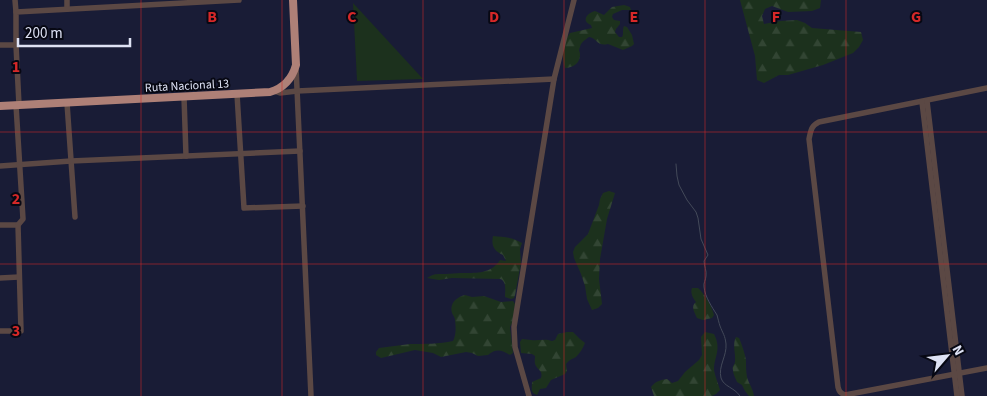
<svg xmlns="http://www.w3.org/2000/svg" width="987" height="396" viewBox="0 0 987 396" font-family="'Source Sans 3',sans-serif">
  <defs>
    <pattern id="forest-firs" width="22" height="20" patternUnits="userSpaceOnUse" patternTransform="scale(1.25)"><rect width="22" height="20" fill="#1c311d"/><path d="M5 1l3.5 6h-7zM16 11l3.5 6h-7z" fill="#324533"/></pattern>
  </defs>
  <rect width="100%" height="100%" fill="#191c36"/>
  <polygon fill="#1c311d" points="353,3 423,79 357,81"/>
  <g fill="url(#forest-firs)">
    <polygon points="740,0 821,0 820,8 812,11 788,12 772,6 765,9 762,16 764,24 780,21 797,20 805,23 812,28 861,32 863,40 859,47 853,53 823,65 788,75 779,75 764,83 757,80 755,56"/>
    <path d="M624 5 630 7 631 10H622L613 14 612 17 614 20 620 21V24L616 29 615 32 619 37H622C624 34 622 30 624 26L627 27 632 35 634 44 632 46 623 50 608 44C597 47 597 38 589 37 585 40 581 42 580 47 578 52 580 50 580 55 580 63 573 68 565 68 561 57 563 42 570 33L592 28 591 25C581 21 587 13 595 11L604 15 612 7Z"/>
    <polygon points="609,191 615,193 607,219 600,259 599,279 602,304 598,308 592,310 587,299 585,286 581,274 574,258 573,252 575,247 588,234 599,205 600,199 603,193"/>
    <path d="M493 236C503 237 513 237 522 243L520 249 521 263 515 295 514 298 511 299 505 297C505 291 507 281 500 279L452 278 439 280 427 278C434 273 438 274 446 274 451 274 456 273 461 273 476 273 491 274 500 260L506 261 503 255C494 251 491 246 493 236Z"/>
    <path d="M692 288H698C705 294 712 307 714 315L712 318 703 320 697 318C695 313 690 306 696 302 693 298 690 293 692 288Z"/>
    <path d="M465 295 472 297 484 296 501 302 513 301 515 304 513 321 510 327 513 353 510 355C502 350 496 348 488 355L478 356 472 353 466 352 441 357 433 353 415 350 381 358 376 355V352L379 348C389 347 400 345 410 344 425 344 439 344 453 341 456 335 456 328 455 320 455 318 453 315 452 313 449 303 457 297 465 295Z"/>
    <path d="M567 332H573L580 339 585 343C583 348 580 353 576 357 572 359 569 360 566 364L567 371 565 374 551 380 546 388 540 389 537 395C530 393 532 388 532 382L541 378C543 371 539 371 536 366 534 363 535 359 535 356L532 354 521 353 520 342 522 339C525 339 528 340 531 340 538 341 545 338 552 341L555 340 558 334Z"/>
    <path d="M705 332 714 334C722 350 714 356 714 370 715 376 718 383 720 390L716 394 712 396H654L651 387C656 381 660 380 667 379L672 383 678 381 685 372 699 360 702 355 701 337Z"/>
    <path d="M736 337 739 338C741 342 746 357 746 361 746 367 746 371 747 377 749 384 753 389 754 396H749L745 391 742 385 737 382C736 379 733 374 733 370 732 366 734 366 735 362 736 354 732 344 736 337Z"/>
  </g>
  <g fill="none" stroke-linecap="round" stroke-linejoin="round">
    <path stroke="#434959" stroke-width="1" d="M676 164 677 176 679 185 687 200 696 212 698 218 701 239 708 255 704 261C704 266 707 271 706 276 706 280 703 283 704 287 705 297 712 307 717 315 718 319 719 323 720 326 723 334 725 335 726 344 727 356 718 366 721 378 724 387 734 387 740 396"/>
    <g stroke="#5b4844" stroke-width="5.5">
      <polyline points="15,0 16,12"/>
      <polyline points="67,0 67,9"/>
      <polyline points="0,45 16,45"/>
      <polyline points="296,67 311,396"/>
      <path d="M987 88 819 122C811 126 811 130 809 139L838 387C839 391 840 393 845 395L987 368"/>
      <polyline points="274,91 280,93 297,91 554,79"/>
      <polyline points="237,94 244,208 303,206"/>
      <polyline points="184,97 186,156"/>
      <polyline points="927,101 962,396"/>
      <polyline points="922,102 957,396"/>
      <polyline points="67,103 75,217"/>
      <polyline points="19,105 16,45 16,12 239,0"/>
      <polyline points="0,166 71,161 300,151"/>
      <polyline points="0,225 18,225 23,219 16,105"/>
      <polyline points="0,278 19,277"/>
      <polyline points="0,331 21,331 18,225"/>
      <polyline points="529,396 515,347 514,327 554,79 574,0"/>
    </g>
    <path stroke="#ae8077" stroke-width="8" d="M0 106 270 92C284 88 292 79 296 65L293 0"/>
  </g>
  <path fill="none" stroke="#d62828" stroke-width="1" stroke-opacity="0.55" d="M141 0V396M282 0V396M423 0V396M564 0V396M705 0V396M846 0V396M0 132H987M0 264H987"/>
  <g text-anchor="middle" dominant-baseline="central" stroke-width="4" stroke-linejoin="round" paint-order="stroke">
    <g font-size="12" fill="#dee2f4" stroke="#070813">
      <text transform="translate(187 86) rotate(-3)">Ruta Nacional 13</text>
    </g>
  </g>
  <g font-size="16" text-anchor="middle" font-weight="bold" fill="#d62828" stroke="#070813" stroke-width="4" stroke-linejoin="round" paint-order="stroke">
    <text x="212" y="22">B</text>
    <text x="352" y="22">C</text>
    <text x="494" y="22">D</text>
    <text x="634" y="22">E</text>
    <text x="776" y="22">F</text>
    <text x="916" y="22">G</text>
    <text x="16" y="72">1</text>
    <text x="16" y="204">2</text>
    <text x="16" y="336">3</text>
  </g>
  <g transform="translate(947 356) rotate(62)" stroke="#070813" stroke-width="4" paint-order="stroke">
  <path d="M0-4L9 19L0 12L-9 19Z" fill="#dee2f4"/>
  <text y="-8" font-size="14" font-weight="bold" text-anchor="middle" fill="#dee2f4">N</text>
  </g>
  <path d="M18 38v8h112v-8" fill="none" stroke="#dee2f4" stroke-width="2.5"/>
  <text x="25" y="38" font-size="15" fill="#dee2f4" stroke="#070813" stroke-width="4" paint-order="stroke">200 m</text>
</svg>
